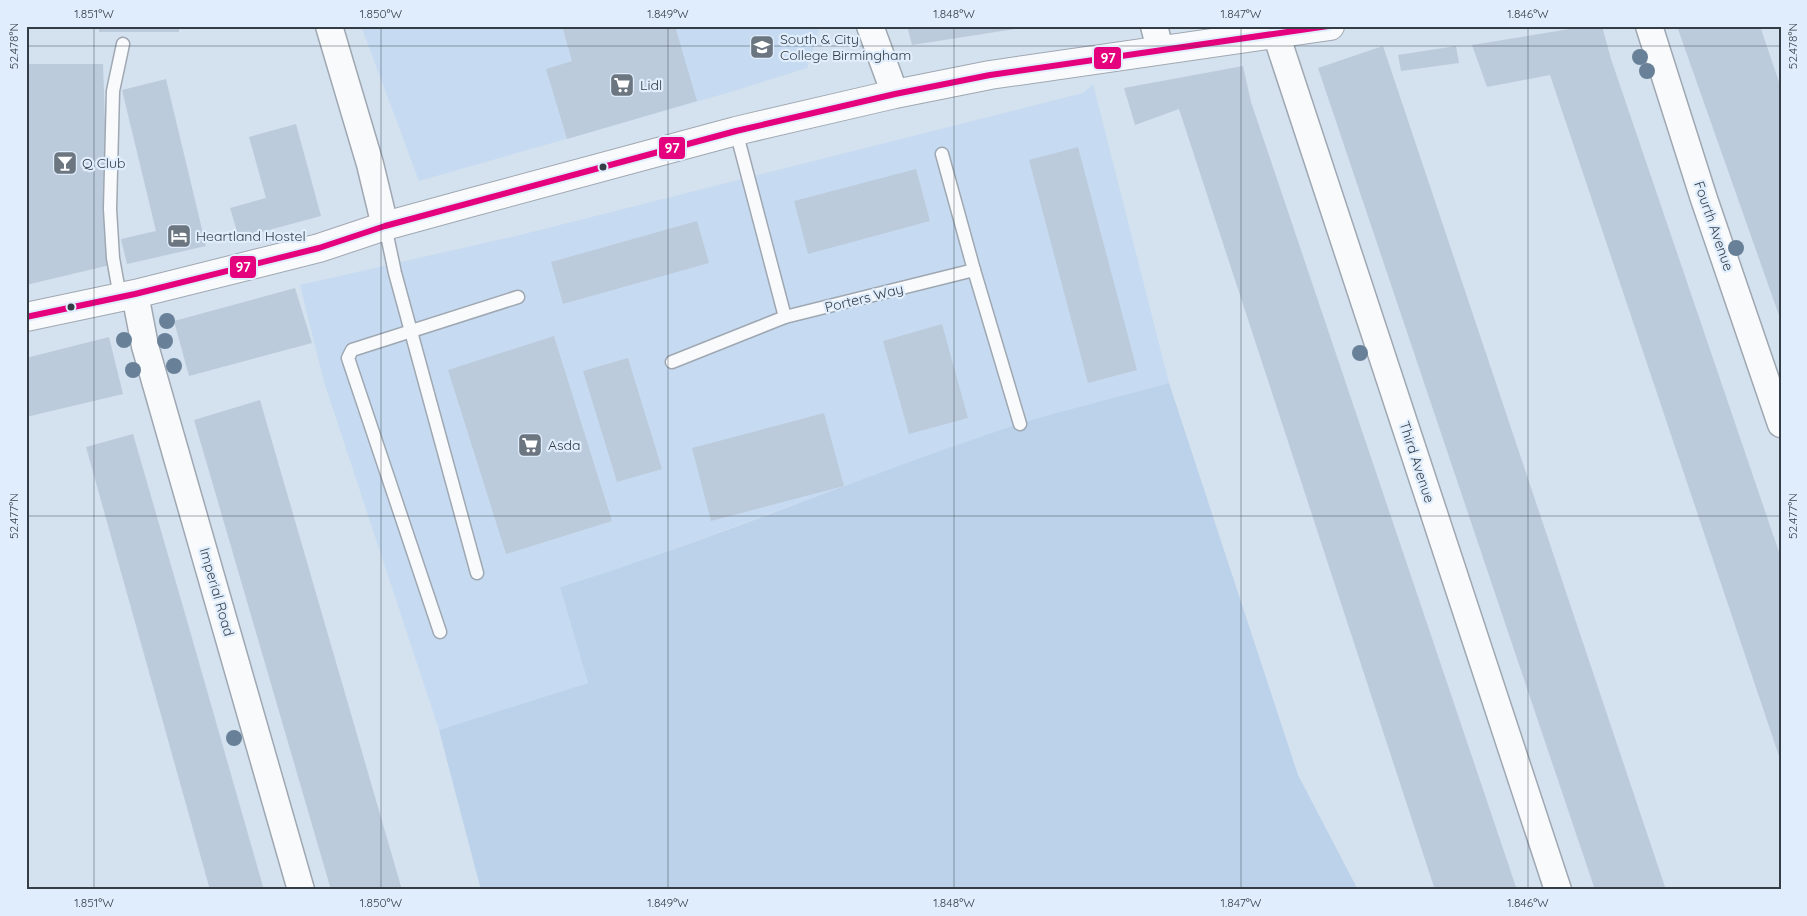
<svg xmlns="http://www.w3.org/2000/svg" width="1807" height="916" viewBox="0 0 1807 916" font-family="Quicksand,sans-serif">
  <rect width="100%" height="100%" fill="#d4e1ee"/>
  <g fill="#c6dbf1">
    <polygon points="361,26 820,26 807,68 727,93 419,181"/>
    <polygon points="1093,84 1169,383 1020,424 844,486 628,566 560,587 588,683 439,730 324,382 300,285 524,234 1083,93"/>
  </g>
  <path fill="#bbd2ea" d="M1169 383 1298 775 1358 890H481L439 730 588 683 560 587C715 540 865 474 1019 424 1068 409 1119 397 1169 383Z"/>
  <g fill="#bccbdb">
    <rect x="99" y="26" width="80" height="6"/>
    <polygon points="562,26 675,26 697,101 567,139 546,69 572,61"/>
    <polygon points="907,26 1027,26 1027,27 912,45"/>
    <polygon points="1588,26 1602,26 1611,59 1781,558 1781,762 1550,75 1487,87 1472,45"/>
    <polygon points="1702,26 1760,26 1781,88 1781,321 1678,29"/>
    <polygon points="1383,46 1570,604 1666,890 1595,890 1318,68"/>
    <polygon points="1456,46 1459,63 1401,71 1398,55"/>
    <polygon points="26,64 103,64 110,265 26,285"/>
    <polygon points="1243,66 1251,102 1517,890 1435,890 1179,109 1135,125 1124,88"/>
    <polygon points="166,79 206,246 127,264 121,239 156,231 122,90"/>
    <polygon points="296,124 321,216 239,238 230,208 266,198 249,137"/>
    <polygon points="1078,147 1137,370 1088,383 1029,160"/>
    <polygon points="916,169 930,221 808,254 794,201"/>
    <polygon points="697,221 709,263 563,304 551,262"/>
    <polygon points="295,288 312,343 189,376 174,321"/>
    <polygon points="942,324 968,418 909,434 883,341"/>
    <polygon points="554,336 612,521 506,554 448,370"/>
    <polygon points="109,337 123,394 26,417 26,358"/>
    <polygon points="628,358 662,469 617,482 583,371"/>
    <polygon points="260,400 300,538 402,890 331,890 209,471 194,420"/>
    <polygon points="824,413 844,486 711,521 692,448"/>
    <polygon points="133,434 188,624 264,890 210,890 86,447"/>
  </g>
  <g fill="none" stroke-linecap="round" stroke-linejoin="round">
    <defs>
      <g id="service">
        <polyline points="736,131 785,317 974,270 1020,424"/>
        <polyline points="942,154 974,270"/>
        <polyline points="385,226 395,273 477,573"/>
        <polyline points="120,297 113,258 110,209 113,91 123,44"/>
        <polyline points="672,362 785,317"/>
        <polyline points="440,632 348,358 352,350 518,297"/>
      </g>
      <g id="minor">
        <polyline points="329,26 370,164 385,226"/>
        <polyline points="870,26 895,94"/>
        <polyline points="1154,26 1160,49"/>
        <polyline points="1649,26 1704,199 1781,424"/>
        <polyline points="1276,34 1558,890"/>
        <polyline points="135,294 145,346 301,890"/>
      </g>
      <polyline id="secondary" points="26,317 135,294 319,248 385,226 469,203 736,131 895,94 990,75 1330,26"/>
    </defs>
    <use href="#service" stroke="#9fa8b2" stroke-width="15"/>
    <use href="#minor" stroke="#9fa8b2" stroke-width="29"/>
    <use href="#secondary" stroke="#9fa8b2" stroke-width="30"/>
    <use href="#service" stroke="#f9fafc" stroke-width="12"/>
    <use href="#minor" stroke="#f9fafc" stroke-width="26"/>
    <use href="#secondary" stroke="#f9fafc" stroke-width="28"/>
    <defs>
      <polyline id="bus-1" points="26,317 135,294 319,248 385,226 736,131 895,94 990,75 1328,26"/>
    </defs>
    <use href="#bus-1" stroke="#dfedfc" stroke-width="10"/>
    <use href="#bus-1" stroke="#e5007d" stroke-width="6"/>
  </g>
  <g fill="#688199">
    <circle cx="1640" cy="57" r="8"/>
    <circle cx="1647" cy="71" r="8"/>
    <circle cx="1736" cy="248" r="8"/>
    <circle cx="167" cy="321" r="8"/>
    <circle cx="124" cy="340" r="8"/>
    <circle cx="165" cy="341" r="8"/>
    <circle cx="1360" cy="353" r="8"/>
    <circle cx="174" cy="366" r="8"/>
    <circle cx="133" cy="370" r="8"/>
    <circle cx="234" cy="738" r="8"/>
  </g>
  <path fill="none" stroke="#343d46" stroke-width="1" stroke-opacity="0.45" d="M94 26V890M381 26V890M668 26V890M954 26V890M1241 26V890M1528 26V890M26 46H1781M26 516H1781"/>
  <defs>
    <symbol id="university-square" viewBox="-11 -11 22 22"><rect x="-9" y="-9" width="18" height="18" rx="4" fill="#6c7681" stroke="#dfedfc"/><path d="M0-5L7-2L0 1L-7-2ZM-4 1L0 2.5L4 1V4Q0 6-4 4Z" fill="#fff"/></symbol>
    <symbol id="supermarket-square" viewBox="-11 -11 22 22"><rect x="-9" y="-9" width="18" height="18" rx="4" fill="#6c7681" stroke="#dfedfc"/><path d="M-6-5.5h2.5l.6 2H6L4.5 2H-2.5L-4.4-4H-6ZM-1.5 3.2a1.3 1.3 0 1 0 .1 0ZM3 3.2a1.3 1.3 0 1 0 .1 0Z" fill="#fff"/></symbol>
    <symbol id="bar-square" viewBox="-11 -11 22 22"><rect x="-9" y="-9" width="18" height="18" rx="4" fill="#6c7681" stroke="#dfedfc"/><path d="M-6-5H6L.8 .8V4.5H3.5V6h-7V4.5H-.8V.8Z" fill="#fff"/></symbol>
    <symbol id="hotel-square" viewBox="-11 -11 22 22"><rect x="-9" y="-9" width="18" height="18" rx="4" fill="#6c7681" stroke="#dfedfc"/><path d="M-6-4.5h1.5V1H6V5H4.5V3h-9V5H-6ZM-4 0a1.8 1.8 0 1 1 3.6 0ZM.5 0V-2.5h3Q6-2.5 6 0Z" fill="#fff"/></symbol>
  </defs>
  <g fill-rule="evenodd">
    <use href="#university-square" x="748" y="33" width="28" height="28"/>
    <use href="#supermarket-square" x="608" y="71" width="28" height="28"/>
    <use href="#bar-square" x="51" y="149" width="28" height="28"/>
    <use href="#hotel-square" x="165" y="222" width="28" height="28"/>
    <use href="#supermarket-square" x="516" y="431" width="28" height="28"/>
  </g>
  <g fill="#343d46" stroke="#dfedfc" stroke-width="2">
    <circle cx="603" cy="167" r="4.5"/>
    <circle cx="71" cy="307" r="4.5"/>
  </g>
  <g text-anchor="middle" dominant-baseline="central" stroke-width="4.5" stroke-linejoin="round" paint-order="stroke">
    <g font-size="14" fill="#343d46" stroke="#dfedfc" text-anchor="start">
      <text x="780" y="39">South &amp; City<tspan x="780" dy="16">College Birmingham</tspan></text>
      <text x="640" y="85">Lidl</text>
      <text x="82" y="163">Q Club</text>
      <text x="196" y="236">Heartland Hostel</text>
      <text x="548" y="445">Asda</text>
    </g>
    <g font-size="14" fill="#343d46" stroke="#dfedfc">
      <text transform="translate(1714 226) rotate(71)">Fourth Avenue</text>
      <text transform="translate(864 298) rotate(-14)">Porters Way</text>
      <text transform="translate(1417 462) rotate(72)">Third Avenue</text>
      <text transform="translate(217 592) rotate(74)">Imperial Road</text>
    </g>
  </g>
  <g stroke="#dfedfc" stroke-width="2">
    <rect x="1093" y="46" width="29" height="24" rx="5" fill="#e5007d"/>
    <rect x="658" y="136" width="28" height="24" rx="5" fill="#e5007d"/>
    <rect x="229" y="255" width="28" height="24" rx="5" fill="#e5007d"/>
  </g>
  <g font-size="14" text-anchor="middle" font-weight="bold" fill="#fff">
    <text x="1108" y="63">97</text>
    <text x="672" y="153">97</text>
    <text x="243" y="272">97</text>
  </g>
  <rect width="1807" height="916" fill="none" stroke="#dfedfc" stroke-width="55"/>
  <rect x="28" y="28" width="1752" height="860" fill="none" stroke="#343d46" stroke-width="2"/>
  <g font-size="12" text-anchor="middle" fill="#343d46">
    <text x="94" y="18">1.851°W</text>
    <text x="381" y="18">1.850°W</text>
    <text x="668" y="18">1.849°W</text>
    <text x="954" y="18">1.848°W</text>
    <text x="1241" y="18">1.847°W</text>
    <text x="1528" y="18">1.846°W</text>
    <text transform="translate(14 46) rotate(-90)" y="4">52.478°N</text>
    <text transform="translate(1793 46) rotate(-90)" y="4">52.478°N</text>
    <text transform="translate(14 516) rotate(-90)" y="4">52.477°N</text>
    <text transform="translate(1793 516) rotate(-90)" y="4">52.477°N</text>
    <text x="94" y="907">1.851°W</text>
    <text x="381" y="907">1.850°W</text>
    <text x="668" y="907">1.849°W</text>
    <text x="954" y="907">1.848°W</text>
    <text x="1241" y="907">1.847°W</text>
    <text x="1528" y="907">1.846°W</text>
  </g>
</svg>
